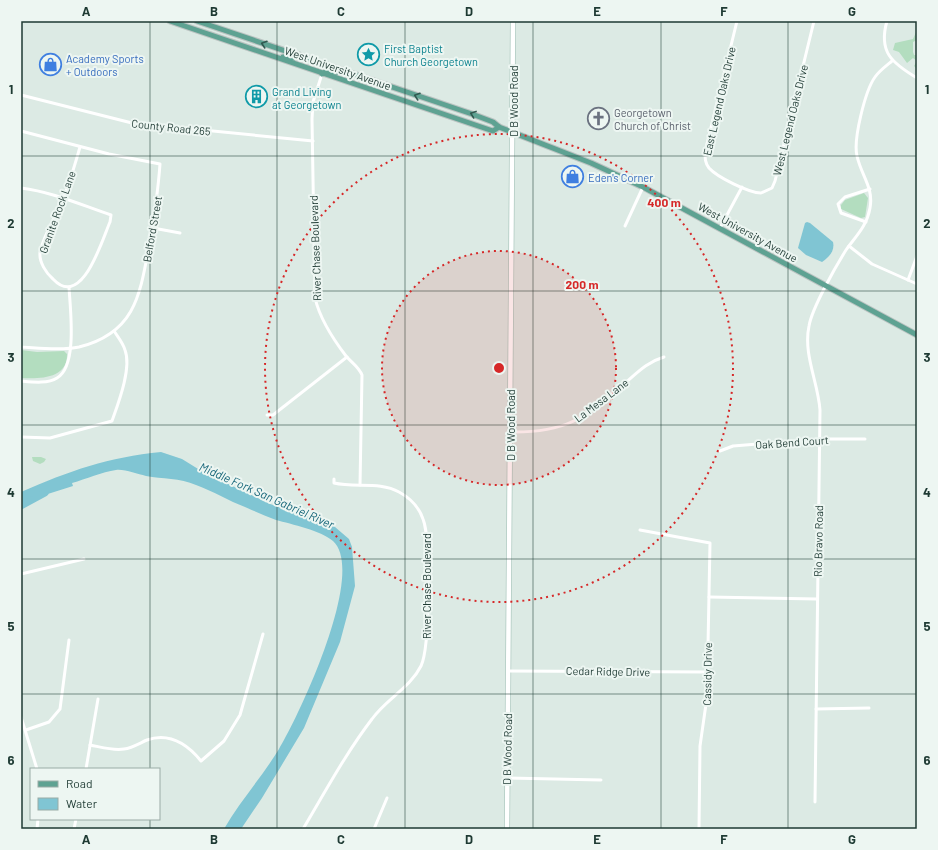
<svg xmlns="http://www.w3.org/2000/svg" width="938" height="850" viewBox="0 0 938 850" font-family="Barlow,sans-serif">
  <rect width="100%" height="100%" fill="#dceae4"/>
  <g fill="#b3ddbf">
    <polygon points="917,30 917,40 913,42 913,52 914,55 917,55 917,69 914,66 917,61 913,58 907,63 899,52 893,50 895,43 913,39"/>
    <polygon points="864,193 868,198 865,217 861,218 841,209 841,205 845,200"/>
    <path d="M21 350 37 352 64 351 67 354C68 379 39 379 21 378Z"/>
    <polygon points="32,457 41,457 46,459 44,462 40,464 33,461"/>
  </g>
  <g fill="#80c5d3">
    <path d="M807 222 810 223 833 242C835 251 829 257 822 262L806 255 798 248 805 223Z"/>
    <path d="M161 452 182 459 203 472 270 504 317 519 335 527 349 539 352 547 355 586 340 642 304 728 262 798 241 829H224C240 801 262 777 279 749 299 716 367 572 333 541 322 531 291 524 276 520 266 516 256 512 245 507 229 501 213 491 196 485 180 478 162 479 146 476 137 474 125 469 116 470 102 472 86 479 72 483L73 486 32 499 21 505V492C69 471 109 457 161 452Z"/>
  </g>
  <g fill="none" stroke-linecap="round" stroke-linejoin="round">
    <polyline stroke="#80c5d3" stroke-width="7" points="21,506 45,493"/>
    <defs>
      <polyline id="secondary" points="507,829 513,21"/>
      <g id="primary">
        <polyline points="170,21 493,131 499,127"/>
        <polyline points="197,21 472,114 493,122 499,127 591,163 643,187 917,335"/>
        <polyline points="283,57 294,58 299,55"/>
        <polyline points="322,74 327,71 345,73"/>
      </g>
    </defs>
    <use href="#secondary" stroke="#afcac1" stroke-width="6"/>
    <use href="#primary" stroke="#bcc4c2" stroke-width="7"/>
    <g stroke="#fff" stroke-width="3">
      <path d="M737 21 705 152C705 158 705 163 709 168 717 177 749 193 761 193L772 188 775 181 814 21"/>
      <path d="M887 21C878 52 892 63 917 78"/>
      <path d="M322 74 313 102 312 119 315 298C320 319 333 339 346 356 352 363 359 367 362 375L360 485"/>
      <polyline points="21,95 132,123 313,141"/>
      <path d="M21 131 109 154 160 164C158 192 154 218 149 246 140 295 135 333 79 347 61 351 39 348 21 347"/>
      <path d="M21 188C53 192 81 205 111 215L110 222C102 240 82 310 53 279 46 273 39 262 40 253 41 240 58 212 63 199 70 182 75 164 80 147"/>
      <polyline points="866,222 841,213 838,204 845,197 870,189"/>
      <polyline points="625,226 643,187"/>
      <polyline points="153,228 180,233"/>
      <polyline points="720,228 742,187"/>
      <polyline points="849,246 872,264 917,284"/>
      <polyline points="908,280 917,256"/>
      <path d="M21 381C32 382 48 384 57 378 78 366 70 308 69 287"/>
      <polyline points="267,415 273,415 347,357"/>
      <path d="M510 432C566 433 583 419 624 384 637 373 647 362 664 357"/>
      <path d="M21 437 50 438 112 421C118 404 132 368 125 350 123 343 118 337 114 331"/>
      <polyline points="720,451 733,446 819,439 865,439"/>
      <polyline points="640,530 710,543 707,697 700,746 699,829"/>
      <polyline points="21,574 84,559"/>
      <polyline points="709,597 817,599"/>
      <polyline points="508,671 707,672"/>
      <polyline points="816,709 869,708"/>
      <polyline points="21,717 37,769"/>
      <polyline points="26,730 49,722 60,709 69,640"/>
      <path d="M90 745C101 747 113 751 124 749 132 748 140 743 147 740 170 732 188 745 201 761L224 741 240 715 263 634"/>
      <polyline points="86,769 98,699"/>
      <polyline points="507,778 601,780"/>
      <path d="M815 802 820 410C818 382 803 354 809 326 812 308 836 266 846 250 856 236 867 226 870 208 874 188 861 175 857 156 853 140 865 91 875 77 879 71 886 66 892 61"/>
      <polyline points="37,829 38,819"/>
      <polyline points="74,829 76,819"/>
      <path d="M303 829C325 792 346 753 372 719 386 699 410 688 421 666 430 647 431 539 423 519 419 507 410 498 399 492 380 481 355 488 334 483V479"/>
      <polyline points="374,829 387,798"/>
    </g>
    <use href="#secondary" stroke="#fff" stroke-width="4.5"/>
    <use href="#primary" stroke="#5ea292" stroke-width="5"/>
  </g>
  <defs><path id="oneway-chevron" d="M-2-3.5L2.5 0L-2 3.5" fill="none" stroke-width="1.6" stroke-linecap="round" stroke-linejoin="round"/></defs>
  <g stroke="#315950">
    <use href="#oneway-chevron" transform="translate(264 44) rotate(-162)"/>
    <use href="#oneway-chevron" transform="translate(417 96) rotate(-161)"/>
    <use href="#oneway-chevron" transform="translate(473 114) rotate(-160)"/>
  </g>
  <path fill="none" stroke="#1e3a33" stroke-width="1" stroke-opacity="0.55" d="M150 21V769M277 21V829M405 21V829M533 21V829M661 21V829M788 21V829M21 156H917M21 291H917M21 425H917M21 559H917M21 694H917M150 819V829"/>
  <circle cx="499" cy="368" r="117" fill="#d62828" fill-opacity=".12"/>
  <g fill="none" stroke="#d62828" stroke-width="2" stroke-dasharray="2 4">
    <circle cx="499" cy="368" r="117"/>
    <circle cx="499" cy="368" r="234"/>
  </g>
  <defs>
    <symbol id="sight-ring" viewBox="-11 -11 22 22"><circle r="9.5" fill="#edf6f2" stroke="#0f9aa8" stroke-width="1.5"/><path d="M0-6L1.8-2.2L6-1.7L2.9 1.2L3.7 5.4L0 3.3L-3.7 5.4L-2.9 1.2L-6-1.7L-1.8-2.2Z" fill="#0f9aa8"/></symbol>
    <symbol id="shop-ring" viewBox="-11 -11 22 22"><circle r="9.5" fill="#edf6f2" stroke="#3f7fe0" stroke-width="1.5"/><path d="M-5-2.5h2.3a2.7 3.5 0 0 1 5.4 0H5L5.5 6h-11ZM-1.5-2.5h3a1.5 2.3 0 0 0-3 0Z" fill="#3f7fe0"/></symbol>
    <symbol id="building-ring" viewBox="-11 -11 22 22"><circle r="9.5" fill="#edf6f2" stroke="#0f9aa8" stroke-width="1.5"/><path d="M-4-6H4V6H1V3H-1V6H-4ZM-2.5-4.3h1.7v1.8h-1.7ZM.8-4.3h1.7v1.8H.8ZM-2.5-1h1.7V.8h-1.7ZM.8-1h1.7V.8H.8Z" fill="#0f9aa8"/></symbol>
    <symbol id="church-ring" viewBox="-11 -11 22 22"><circle r="9.5" fill="#edf6f2" stroke="#6b7280" stroke-width="1.5"/><path d="M-1.2-6h2.4v3.5h3.3v2.4h-3.3V6h-2.4V-.1h-3.3v-2.4h3.3Z" fill="#6b7280"/></symbol>
  </defs>
  <g fill-rule="evenodd">
    <use href="#sight-ring" x="356" y="42" width="25" height="25"/>
    <use href="#shop-ring" x="38" y="52" width="25" height="25"/>
    <use href="#building-ring" x="244" y="84" width="25" height="25"/>
    <use href="#church-ring" x="586" y="106" width="25" height="25"/>
    <use href="#shop-ring" x="560" y="164" width="25" height="25"/>
  </g>
  <g text-anchor="middle" dominant-baseline="central" stroke-width="4" stroke-linejoin="round" paint-order="stroke">
    <g font-size="11" fill="#0d838f" stroke="#edf6f2" text-anchor="start">
      <text x="384" y="48">First Baptist<tspan x="384" dy="13">Church Georgetown</tspan></text>
      <text x="272" y="91">Grand Living<tspan x="272" dy="13">at Georgetown</tspan></text>
    </g>
    <g font-size="11" fill="#366cbe" stroke="#edf6f2" text-anchor="start">
      <text x="66" y="58">Academy Sports<tspan x="66" dy="13">+ Outdoors</tspan></text>
      <text x="588" y="177">Eden's Corner</text>
    </g>
    <g font-size="11" fill="#1e3a33" stroke="#edf6f2">
      <text transform="translate(338 68) rotate(19)">West University Avenue</text>
      <text transform="translate(513 101) rotate(-90)">D B Wood Road</text>
      <text transform="translate(719 101) rotate(-77)">East Legend Oaks Drive</text>
      <text transform="translate(790 120) rotate(-76)">West Legend Oaks Drive</text>
      <text transform="translate(171 127) rotate(6)">County Road 265</text>
      <text transform="translate(57 212) rotate(-70)">Granite Rock Lane</text>
      <text transform="translate(152 229) rotate(-80)">Belford Street</text>
      <text transform="translate(748 232) rotate(29)">West University Avenue</text>
      <text transform="translate(315 248) rotate(-92)">River Chase Boulevard</text>
      <text transform="translate(601 400) rotate(-37)">La Mesa Lane</text>
      <text transform="translate(510 425) rotate(-90)">D B Wood Road</text>
      <text transform="translate(792 442) rotate(-4)">Oak Bend Court</text>
      <text transform="translate(818 541) rotate(-89)">Rio Bravo Road</text>
      <text transform="translate(426 586) rotate(-90)">River Chase Boulevard</text>
      <text transform="translate(608 671) rotate(1)">Cedar Ridge Drive</text>
      <text transform="translate(707 674) rotate(-89)">Cassidy Drive</text>
      <text transform="translate(507 749) rotate(-89)">D B Wood Road</text>
    </g>
    <g font-size="11" fill="#5b616d" stroke="#edf6f2" text-anchor="start">
      <text x="614" y="112">Georgetown<tspan x="614" dy="13">Church of Christ</tspan></text>
    </g>
    <g font-size="12" font-style="italic" fill="#156578" stroke="#edf6f2">
      <text transform="translate(267 495) rotate(24)">Middle Fork San Gabriel River</text>
    </g>
  </g>
  <circle cx="499" cy="368" r="6" fill="#d62828" stroke="#edf6f2" stroke-width="2"/>
  <g font-size="12" text-anchor="middle" font-weight="bold" fill="#d62828" stroke="#edf6f2" stroke-width="4" stroke-linejoin="round" paint-order="stroke">
    <text x="664" y="207">400 m</text>
    <text x="582" y="289">200 m</text>
  </g>
  <rect width="938" height="850" fill="none" stroke="#edf6f2" stroke-width="44"/>
  <rect x="30" y="768" width="130" height="52" fill="#edf6f2" stroke="#9aaba6"/>
  <rect x="38" y="781" width="20" height="6" fill="#5ea292" stroke="#9aaba6"/>
  <text x="66" y="788" font-size="12" fill="#1e3a33">Road</text>
  <rect x="38" y="798" width="20" height="12" fill="#80c5d3" stroke="#9aaba6"/>
  <text x="66" y="808" font-size="12" fill="#1e3a33">Water</text>
  <rect x="22" y="22" width="894" height="806" fill="none" stroke="#1e3a33" stroke-width="1.5"/>
  <g font-size="13" text-anchor="middle" font-weight="bold" fill="#1e3a33">
    <text x="86" y="16">A</text>
    <text x="214" y="16">B</text>
    <text x="341" y="16">C</text>
    <text x="469" y="16">D</text>
    <text x="597" y="16">E</text>
    <text x="724" y="16">F</text>
    <text x="852" y="16">G</text>
    <text x="11" y="94">1</text>
    <text x="927" y="94">1</text>
    <text x="11" y="228">2</text>
    <text x="927" y="228">2</text>
    <text x="11" y="362">3</text>
    <text x="927" y="362">3</text>
    <text x="11" y="497">4</text>
    <text x="927" y="497">4</text>
    <text x="11" y="631">5</text>
    <text x="927" y="631">5</text>
    <text x="11" y="765">6</text>
    <text x="927" y="765">6</text>
    <text x="86" y="844">A</text>
    <text x="214" y="844">B</text>
    <text x="341" y="844">C</text>
    <text x="469" y="844">D</text>
    <text x="597" y="844">E</text>
    <text x="724" y="844">F</text>
    <text x="852" y="844">G</text>
  </g>
</svg>
